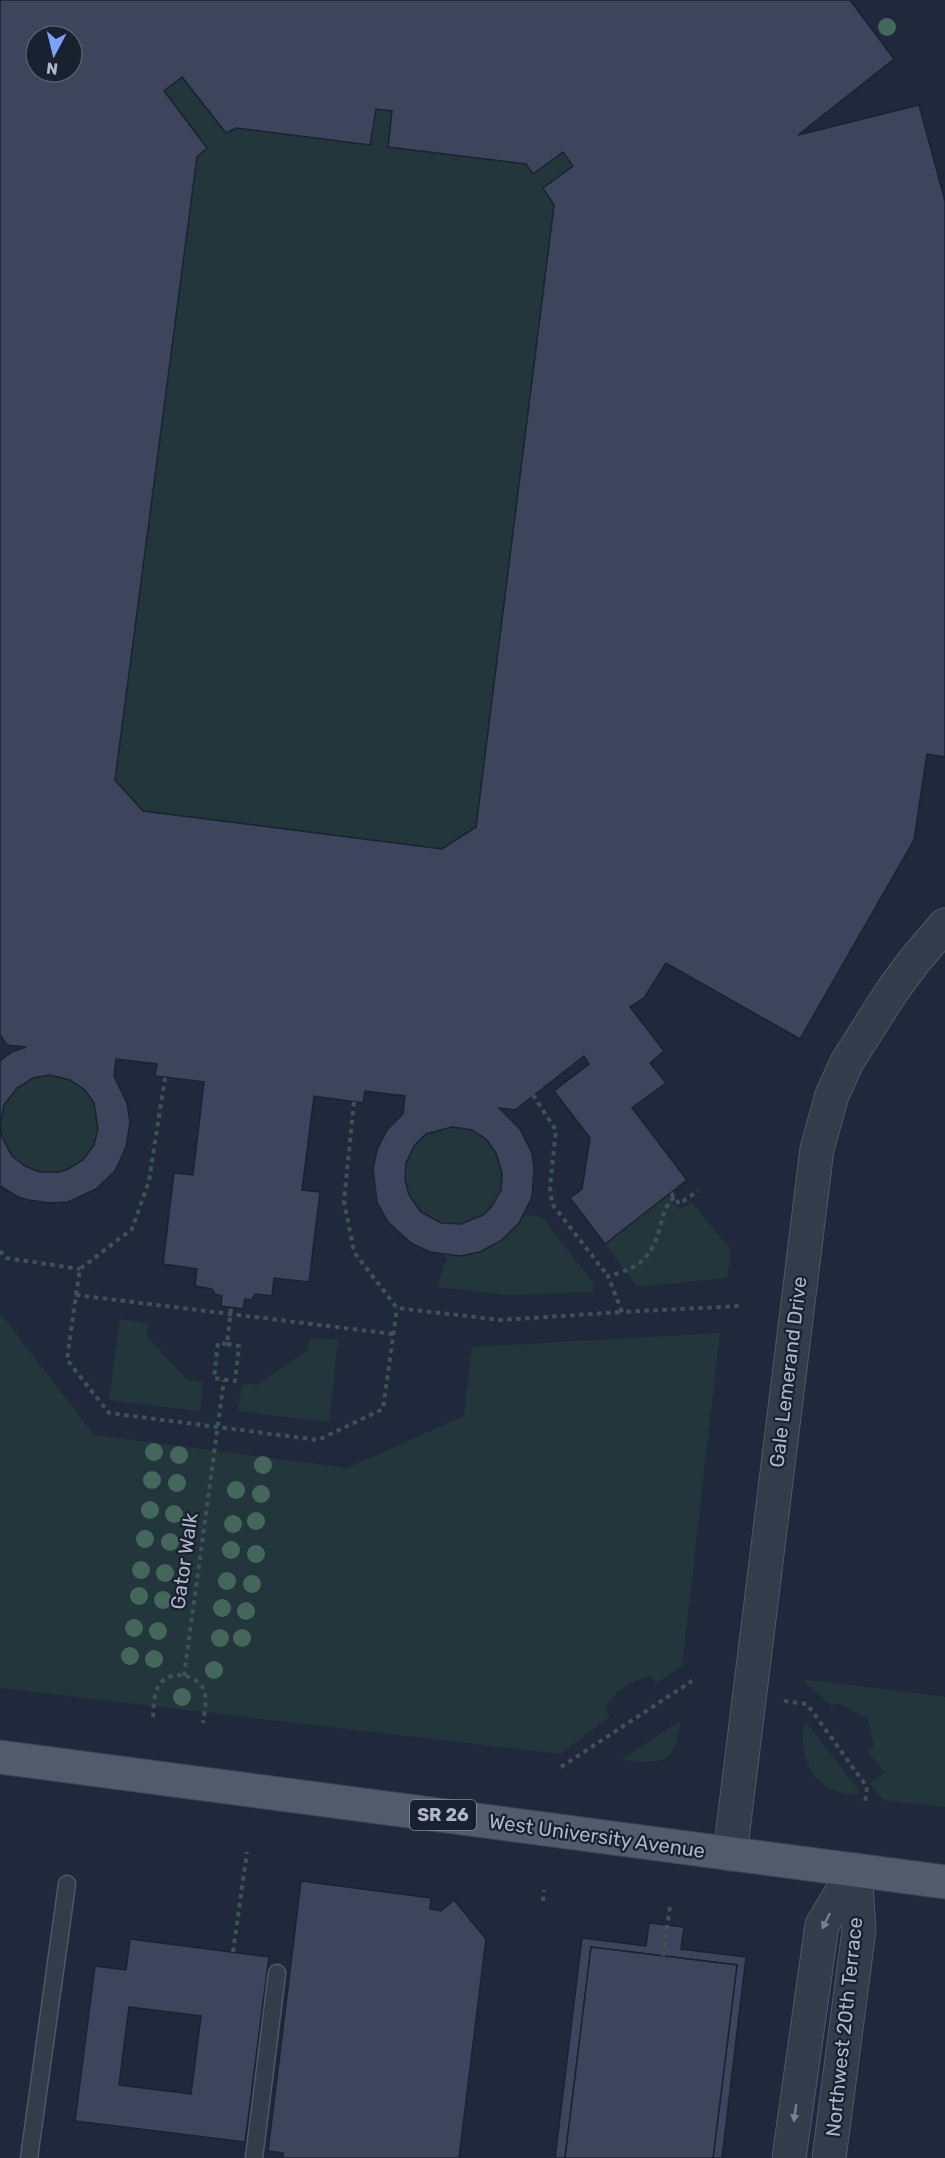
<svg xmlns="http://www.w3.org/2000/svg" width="945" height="2158" viewBox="0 0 945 2158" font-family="Rubik,sans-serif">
  <rect width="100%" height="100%" fill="#20293b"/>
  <g fill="#22363c" fill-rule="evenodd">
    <path d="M0 0H850L894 59 799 135 919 105 945 201V757L927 755 914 840 800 1039 666 963 644 998 630 1007 664 1051 650 1063 666 1083 632 1108 687 1180 668 1196 678 1210 692 1203 731 1250 727 1278 638 1287 570 1198 582 1189 590 1138 554 1091 589 1064 584 1056 533 1095 500 1108C534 1137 545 1175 524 1215L542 1217 594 1284 593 1292 508 1295 438 1287 443 1266 447 1262 445 1255C392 1244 357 1197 380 1143 383 1135 387 1129 392 1123 395 1120 401 1117 403 1114 405 1110 404 1101 405 1096L366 1091 363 1103 314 1097 302 1190 320 1192 309 1282 275 1278 272 1296 256 1294 251 1300 245 1299 243 1309 221 1306 222 1296 215 1294 212 1289 195 1286 197 1269 163 1264 174 1173 193 1175 204 1083 155 1076 156 1064 117 1059C116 1065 114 1072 115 1077 121 1095 129 1101 130 1121 130 1191 55 1226 0 1186V1061L12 1052 24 1048 7 1045 0 1035ZM36 36H72V72H36Z"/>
    <path d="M0 1313 94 1435 348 1468 464 1416 472 1347 720 1333 682 1666 656 1683 651 1676C630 1680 615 1690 605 1709L610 1716 561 1754 0 1688Z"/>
    <polygon points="120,1319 148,1323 147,1337 187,1380 203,1382 200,1411 109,1400"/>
    <polygon points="310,1338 338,1340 329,1422 238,1411 242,1383 257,1385 307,1351"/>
    <polygon points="801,1679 945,1697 945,1807 883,1800 870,1783 885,1772 868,1752 874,1746 868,1719 838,1703 832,1706"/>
    <path d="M680 1721C677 1764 659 1765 622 1759Z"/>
    <path d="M805 1721 858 1789V1795C852 1794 844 1794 839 1792 807 1782 799 1750 805 1721Z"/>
  </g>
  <g fill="#3c455c" stroke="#1b2232" stroke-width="1.5" fill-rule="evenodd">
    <path d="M0 0H850L894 59 798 135 919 105 945 201V757L927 754 914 840 800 1039 666 963 644 998 630 1007 664 1051 650 1063 666 1083 632 1108 687 1180 605 1244 570 1198 582 1189 590 1138 554 1091 589 1064 584 1056 515 1110 499 1108 520 1129 532 1153 534 1169 532 1197 519 1223 502 1240 480 1252 460 1256 430 1252 411 1243 388 1222 377 1202 373 1169 377 1150 387 1130 403 1114 405 1096 365 1091 363 1103 314 1096 302 1190 320 1192 309 1282 274 1278 272 1296 256 1294 251 1300 245 1299 243 1309 221 1306 222 1296 215 1294 212 1289 195 1286 197 1269 163 1264 174 1173 193 1175 204 1082 155 1076 157 1064 116 1059 114 1076 127 1103 130 1122 126 1147 115 1171 96 1189 68 1202 50 1203 28 1200 18 1197 0 1186V1061L12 1052 26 1047 7 1045 0 1035ZM36 36H72V72H36ZM182 77 226 133 236 128 370 145 376 109 392 111 388 147 526 164 533 174 563 152 573 166 543 188 554 205 476 827 442 849 143 811 115 780 197 157 207 148 164 91ZM50 1075 70 1080 85 1090 94 1103 98 1129 94 1145 83 1160 68 1169 59 1172H40L25 1166 12 1156 2 1137 0 1126 4 1105 17 1088 33 1078ZM452 1127 472 1130 486 1139 496 1153 502 1173 501 1190 492 1206 483 1215 461 1224 441 1223 421 1212 409 1195 405 1179 406 1163 414 1146 426 1134Z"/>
    <polygon points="301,1881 431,1898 430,1909 441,1911 454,1900 486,1939 459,2158 283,2158 283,2153 268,2151"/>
    <polygon points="649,1923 684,1927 681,1949 746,1957 722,2158 713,2158 737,1965 591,1947 565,2158 555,2158 582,1938 646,1946"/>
    <path d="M130 1939 269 1957 245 2142 75 2121 95 1966 126 1970ZM129 2007 201 2016 191 2094 119 2085Z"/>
    <polygon points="591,1947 737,1965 713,2158 565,2158"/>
  </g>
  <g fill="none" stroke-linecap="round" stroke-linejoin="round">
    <defs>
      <g id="service">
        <polyline points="29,2158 67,1884"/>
        <polyline points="254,2158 277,1973"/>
      </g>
      <g id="minor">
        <polyline points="730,1854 817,1149 832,1095 847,1062 892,991 915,960 945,925"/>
        <polyline points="789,2158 822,1925 855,1870"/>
        <polyline points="829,2158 859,1930 855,1870"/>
      </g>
      <polyline id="primary" points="0,1757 945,1882"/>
    </defs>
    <use href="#service" stroke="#4f5666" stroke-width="19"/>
    <use href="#minor" stroke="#4f5666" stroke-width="35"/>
    <use href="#primary" stroke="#3d4454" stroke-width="35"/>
    <g stroke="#3d5256" stroke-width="4" stroke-dasharray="4.5 4.5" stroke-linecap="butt">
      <polyline points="533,1095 556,1130 550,1187 552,1204 608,1276"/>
      <polyline points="354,1102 344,1201 354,1252 397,1308 501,1320 622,1312"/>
      <polyline points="671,1193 679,1204 698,1191"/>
      <path d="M674 1197C665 1206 663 1216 660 1227 652 1258 638 1269 608 1276L622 1312 739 1306"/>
      <polyline points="0,1251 6,1258 80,1269"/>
      <polyline points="76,1295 80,1269 132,1229 149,1181 165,1078"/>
      <polyline points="393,1334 76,1295 67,1360 109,1413 318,1440 383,1409 397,1308"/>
      <polyline points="227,1344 239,1346 235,1381 214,1378 218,1343 227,1344 231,1308"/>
      <polyline points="184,1676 224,1380"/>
      <polyline points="784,1701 807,1704 867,1787 865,1805"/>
      <path d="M153 1717C154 1706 153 1693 160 1684 171 1668 202 1675 205 1694 207 1703 204 1714 203 1723"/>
      <polyline points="561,1767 692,1681"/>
      <polyline points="543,1901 544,1890"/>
      <polyline points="233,1952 247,1852"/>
      <polyline points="663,1956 670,1906"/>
    </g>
    <use href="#service" stroke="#343b4b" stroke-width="16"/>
    <use href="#minor" stroke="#343b4b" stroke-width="33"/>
    <use href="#primary" stroke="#525a6c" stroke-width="33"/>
  </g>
  <g fill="#45675b">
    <circle cx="887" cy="27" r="9"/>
    <circle cx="154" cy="1452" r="9"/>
    <circle cx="179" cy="1455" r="9"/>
    <circle cx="263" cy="1465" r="9"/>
    <circle cx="152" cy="1480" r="9"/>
    <circle cx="177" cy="1483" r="9"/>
    <circle cx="236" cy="1490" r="9"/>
    <circle cx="261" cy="1494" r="9"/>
    <circle cx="150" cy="1510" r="9"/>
    <circle cx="174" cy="1514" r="9"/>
    <circle cx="256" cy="1521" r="9"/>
    <circle cx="233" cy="1524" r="9"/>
    <circle cx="145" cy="1539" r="9"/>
    <circle cx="170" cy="1542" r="9"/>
    <circle cx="231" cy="1550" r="9"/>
    <circle cx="256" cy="1554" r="9"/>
    <circle cx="141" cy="1570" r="9"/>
    <circle cx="165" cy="1573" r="9"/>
    <circle cx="227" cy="1581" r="9"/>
    <circle cx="252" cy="1584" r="9"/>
    <circle cx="139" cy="1596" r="9"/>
    <circle cx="163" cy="1600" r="9"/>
    <circle cx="222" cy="1608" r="9"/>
    <circle cx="246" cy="1611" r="9"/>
    <circle cx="134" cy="1628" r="9"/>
    <circle cx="158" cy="1631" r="9"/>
    <circle cx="220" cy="1638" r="9"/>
    <circle cx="242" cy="1638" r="9"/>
    <circle cx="130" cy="1656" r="9"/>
    <circle cx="154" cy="1659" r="9"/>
    <circle cx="214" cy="1670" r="9"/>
    <circle cx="182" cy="1697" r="9"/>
  </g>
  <defs><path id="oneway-solid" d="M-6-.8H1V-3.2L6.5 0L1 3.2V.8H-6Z" transform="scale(1.5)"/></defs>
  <g fill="#787f8f">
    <use href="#oneway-solid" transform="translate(826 1921) rotate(116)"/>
    <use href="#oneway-solid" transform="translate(795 2113) rotate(98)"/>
  </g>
  <g text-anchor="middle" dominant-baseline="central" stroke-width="4.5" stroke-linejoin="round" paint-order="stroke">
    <rect fill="#192030" stroke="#82899a" stroke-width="1.5" x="410" y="1800" width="66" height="30" rx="4.5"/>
    <g font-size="18" font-weight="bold" fill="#afb6c7">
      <text x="443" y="1815">SR 26</text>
    </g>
    <g font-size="20" fill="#afb6c7" stroke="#192030">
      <text transform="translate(788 1372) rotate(-83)">Gale Lemerand Drive</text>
      <text transform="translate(184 1561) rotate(-82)">Gator Walk</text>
      <text transform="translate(597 1836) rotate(8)">West University Avenue</text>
      <text transform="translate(844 2027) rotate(-84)">Northwest 20th Terrace</text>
    </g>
  </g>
  <g transform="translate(54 54) rotate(187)"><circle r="28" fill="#192030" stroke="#555c6c" stroke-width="1.5"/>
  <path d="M0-4.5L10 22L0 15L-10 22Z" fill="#7da1fe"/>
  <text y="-9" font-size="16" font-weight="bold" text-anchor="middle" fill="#afb6c7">N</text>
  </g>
</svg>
